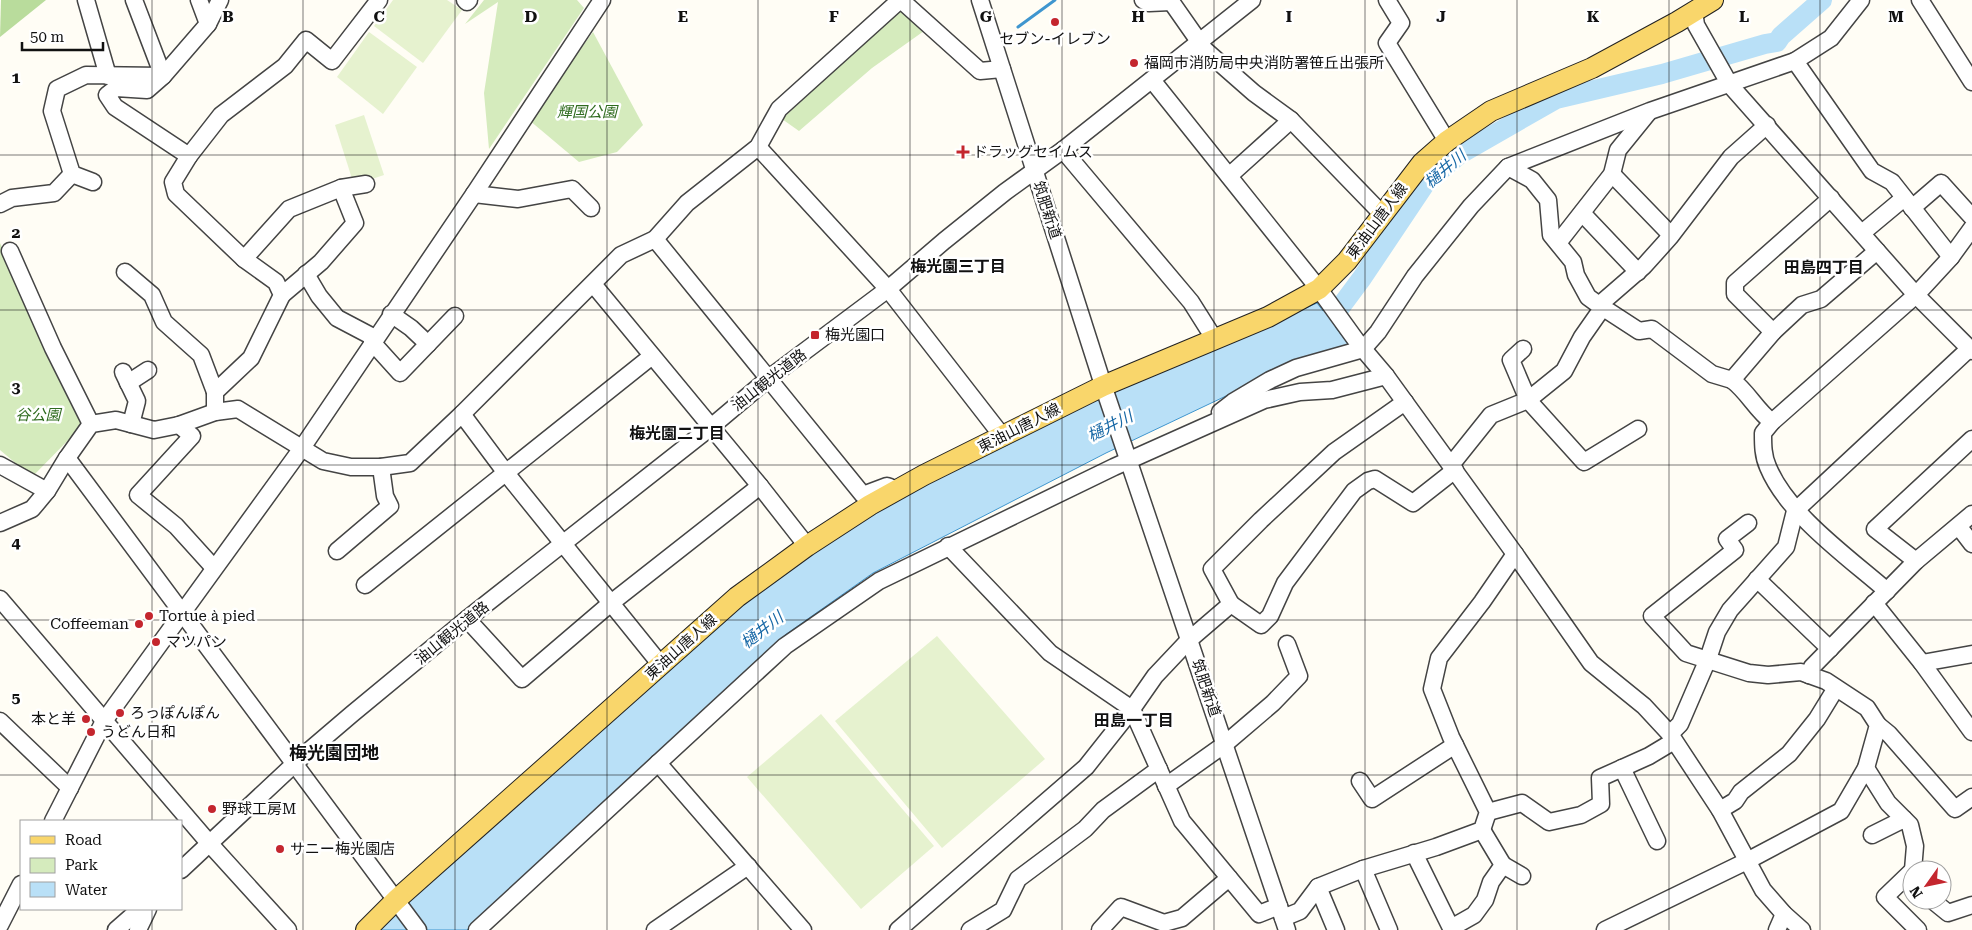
<svg xmlns="http://www.w3.org/2000/svg" width="1972" height="930" viewBox="0 0 1972 930" font-family="'Roboto Serif','Noto Sans JP',serif">
  <rect width="100%" height="100%" fill="#fffdf5"/>
  <g fill="#d5ebbd">
    <polygon points="484,0 577,0 584,8 489,149 484,93 498,2 465,24"/>
    <polygon points="900,10 924,31 872,68 799,131 782,119"/>
    <polygon points="593,32 643,125 617,152 579,162 529,120"/>
    <polygon points="0,243 84,424 32,477 0,450"/>
  </g>
  <polygon fill="#b9dc9c" points="1,0 46,0 0,37"/>
  <g fill="#e6f2cf">
    <polygon points="393,0 447,0 462,10 423,63 374,26"/>
    <polygon points="369,32 417,67 383,114 337,77"/>
    <polygon points="364,115 384,175 354,185 335,125"/>
    <polygon points="937,636 1045,759 942,848 835,721"/>
    <polygon points="821,714 934,846 861,909 747,777"/>
  </g>
  <polygon fill="#b9e0f7" stroke="#3f96cf" points="1317,303 1349,345 1266,377 1106,453 873,573 785,635 662,753 592,814 467,930 373,930 771,577 884,504 1079,408"/>
  <g fill="none" stroke-linecap="round" stroke-linejoin="round">
    <polyline stroke="#3f96cf" stroke-width="3" points="1018,27 1055,0"/>
    <polyline stroke="#b9e0f7" stroke-width="20" points="1305,332 1333,317 1362,278 1427,181 1460,154 1556,99 1662,74 1765,44 1777,42 1781,36 1822,0"/>
    <defs>
      <g id="minor">
        <polyline points="86,0 108,76"/>
        <polyline points="199,0 208,24"/>
        <polyline points="220,0 208,24 163,76 147,90 116,88 107,95 115,107 189,156 173,182 176,194 244,259 289,209 341,188 366,184"/>
        <polyline points="465,0 467,2 469,0"/>
        <polyline points="901,0 980,71 1002,69"/>
        <polyline points="980,0 1105,391 1287,930"/>
        <polyline points="1143,0 1149,3 1171,2"/>
        <polyline points="1170,0 1205,50 1254,93 1291,120 1383,215"/>
        <polyline points="1387,0 1401,23 1387,43 1447,141"/>
        <polyline points="1920,0 1972,82"/>
        <polyline points="1694,11 1696,25 1730,85 1916,295 1972,351"/>
        <polyline points="1795,61 1831,38 1861,0"/>
        <polyline points="1152,80 1319,289 1358,343 1386,376 1515,554 1591,663 1644,706 1670,734 1720,810 1763,890 1784,914 1802,930"/>
        <polyline points="758,147 888,289 1003,437"/>
        <polyline points="1063,150 1191,302 1215,340"/>
        <polyline points="189,156 221,115 285,66 306,40 332,61 379,0"/>
        <polyline points="1508,167 1532,180 1548,200 1551,235 1573,262 1576,275 1588,297 1599,305"/>
        <polyline points="1612,174 1671,235"/>
        <polyline points="1229,176 1291,120"/>
        <polyline points="93,182 72,174 52,111 57,89 86,75 163,76 134,0"/>
        <polyline points="474,194 518,199 572,189 591,208"/>
        <polyline points="0,204 12,198 54,193 72,174"/>
        <polyline points="1912,208 1941,183 1972,217"/>
        <polyline points="1582,213 1638,272"/>
        <polyline points="1862,233 1904,198"/>
        <polyline points="655,239 863,495 887,486 890,487 894,492"/>
        <polyline points="1558,243 1612,174 1618,150 1648,113"/>
        <polyline points="10,251 53,348 91,424"/>
        <polyline points="125,272 152,295 164,322 201,355 215,392"/>
        <polyline points="306,274 319,296 337,318 375,338"/>
        <polyline points="593,284 760,486 807,546"/>
        <polyline points="282,295 321,262 355,223 341,188"/>
        <polyline points="391,314 411,328 428,344"/>
        <polyline points="1773,332 1802,305 1821,299 1877,251"/>
        <polyline points="372,342 400,373 455,316"/>
        <polyline points="1523,349 1511,360 1528,400 1584,462 1638,429"/>
        <polyline points="123,372 137,401 131,424"/>
        <polyline points="1732,380 1712,374 1652,329 1639,331 1599,305 1644,266 1670,237 1731,157 1767,125"/>
        <polyline points="128,383 148,370"/>
        <polyline points="215,412 215,392 251,358 282,295 276,282 244,259"/>
        <polyline points="1220,412 1233,402 1270,380 1296,368 1363,349 1378,332 1415,276 1471,206 1508,167 1650,111 1795,61 1872,171 1892,182 1951,257"/>
        <polyline points="462,414 506,473 661,665"/>
        <path d="M1772 422C1756 410 1748 392 1732 380L1773 332 1735 294V283L1831 198"/>
        <polyline points="179,425 192,436 138,495 176,526 214,568"/>
        <polyline points="67,458 418,930"/>
        <polyline points="0,465 47,491"/>
        <polyline points="1451,465 1491,415 1528,400 1564,371 1582,337 1603,307"/>
        <polyline points="0,523 32,509 47,491 67,458 91,424 116,420 154,430 179,425 215,412 238,409 323,461 351,467 381,467 410,463 462,414 621,255 655,239 687,203 758,147 779,109 900,0"/>
        <polyline points="1959,527 1972,544"/>
        <polyline points="948,546 1050,653 1132,709 1182,821 1259,914 1279,906"/>
        <polyline points="337,551 390,506 385,496 381,467"/>
        <polyline points="1916,561 1875,529 1972,439"/>
        <polyline points="1757,579 1830,649"/>
        <polyline points="365,585 652,356"/>
        <path d="M1887 591C1848 557 1788 515 1768 467 1763 456 1763 445 1763 433L1772 422 1916 295 1951 257 1972 228"/>
        <polyline points="0,599 209,843 288,930"/>
        <polyline points="1874,603 1922,663 1972,732"/>
        <polyline points="1231,604 1261,625 1270,616 1285,583 1354,491 1368,481 1375,479 1413,503 1455,470"/>
        <polyline points="467,619 522,679 611,603 760,486"/>
        <polyline points="1922,663 1972,654"/>
        <polyline points="1809,675 1812,667 1916,561 1972,514"/>
        <polyline points="0,721 70,788"/>
        <polyline points="1878,725 1889,734 1955,809 1972,797"/>
        <polyline points="1670,734 1680,724 1708,659 1717,632 1730,610 1786,547 1795,511 1970,348"/>
        <polyline points="658,763 803,930"/>
        <polyline points="1622,768 1657,841"/>
        <polyline points="1866,768 1888,803 1910,825 1915,846 1913,870"/>
        <polyline points="1360,781 1372,799 1455,745"/>
        <polyline points="1166,786 1225,744 1273,703 1299,676 1287,644"/>
        <polyline points="1720,810 1735,801 1741,792 1789,754 1817,719 1836,688"/>
        <polyline points="1488,812 1522,803 1549,822 1581,815 1601,804 1600,778 1649,756 1674,741"/>
        <polyline points="53,821 104,721 302,448 474,194 602,0"/>
        <polyline points="1872,835 1904,819"/>
        <polyline points="1414,853 1451,928 1474,915 1485,900 1491,882 1503,865 1482,830"/>
        <polyline points="1503,865 1522,876"/>
        <polyline points="1363,869 1389,930"/>
        <polyline points="181,870 304,755 352,714 467,619 711,427 769,378 888,289 944,241 1005,192 1063,150 1252,0"/>
        <polyline points="1912,871 1885,897 1918,930"/>
        <polyline points="1318,887 1336,930"/>
        <polyline points="1932,900 1948,913 1972,905"/>
        <polyline points="1283,918 1300,911 1318,887 1363,869 1436,847 1482,830 1488,812 1451,737 1432,689 1439,658 1482,602 1515,554"/>
        <polyline points="0,925 21,884"/>
        <polyline points="116,930 140,909"/>
        <polyline points="138,930 148,909"/>
        <polyline points="477,930 785,646 879,581 1114,467 1264,400 1300,392 1332,390 1386,376"/>
        <polyline points="655,930 748,866"/>
        <polyline points="898,930 1086,767 1132,709 1155,676 1189,640 1231,604 1212,569 1261,520 1334,452 1405,402"/>
        <polyline points="970,930 1003,910 1018,879 1085,829 1103,810 1159,769"/>
        <polyline points="1100,930 1121,907 1164,923 1182,918 1229,878"/>
        <polyline points="1605,930 1747,861 1841,811 1866,768 1878,725 1867,708 1826,681 1801,672 1768,675 1749,673 1686,653 1652,616 1735,550 1727,539 1748,523"/>
        <polyline points="1777,930 1784,914"/>
      </g>
      <polyline id="major" points="366,930 396,900 737,597 807,546 870,505 924,475 1103,386 1268,317 1319,289 1347,261 1422,163 1447,141 1491,111 1592,68 1677,22 1713,0"/>
    </defs>
    <use href="#minor" stroke="#444" stroke-width="19"/>
    <use href="#major" stroke="#222" stroke-width="22"/>
    <use href="#minor" stroke="#fff" stroke-width="16"/>
    <use href="#major" stroke="#f9d66b" stroke-width="20"/>
  </g>
  <path fill="none" stroke="#111" stroke-width="1" stroke-opacity="0.55" d="M152 0V821M303 0V930M455 0V930M607 0V930M758 0V930M910 0V930M1062 0V930M1214 0V930M1365 0V930M1517 0V930M1669 0V930M1820 0V930M0 155H1972M0 310H1972M0 465H1972M0 620H1972M0 775H1972M152 909V930"/>
  <g fill="#c4262e" stroke="#fff" stroke-width="2">
    <circle cx="1055" cy="22" r="5"/>
    <circle cx="1134" cy="63" r="5"/>
    <path d="M960.5 144.5h5v5h5v5h-5v5h-5v-5h-5v-5h5z"/>
    <rect x="810" y="330" width="10" height="10" rx="2.5"/>
    <circle cx="149" cy="616" r="5"/>
    <circle cx="139" cy="624" r="5"/>
    <circle cx="156" cy="642" r="5"/>
    <circle cx="120" cy="713" r="5"/>
    <circle cx="86" cy="719" r="5"/>
    <circle cx="91" cy="732" r="5"/>
    <circle cx="212" cy="809" r="5"/>
    <circle cx="280" cy="849" r="5"/>
  </g>
  <g text-anchor="middle" dominant-baseline="central" stroke-width="5" stroke-linejoin="round" paint-order="stroke">
    <g font-size="15" fill="#111" stroke="#fff" text-anchor="start">
      <text x="1055" y="39" text-anchor="middle">セブン-イレブン</text>
      <text x="1144" y="63">福岡市消防局中央消防署笹丘出張所</text>
      <text x="973" y="152">ドラッグセイムス</text>
      <text x="825" y="335">梅光園口</text>
      <text x="159" y="616">Tortue à pied</text>
      <text x="129" y="624" text-anchor="end">Coffeeman</text>
      <text x="166" y="642">マツパン</text>
      <text x="130" y="713">ろっぽんぽん</text>
      <text x="76" y="719" text-anchor="end">本と羊</text>
      <text x="101" y="732">うどん日和</text>
      <text x="222" y="809">野球工房M</text>
      <text x="290" y="849">サニー梅光園店</text>
    </g>
    <g font-size="15" font-style="italic" fill="#2f6b1f" stroke="#fff">
      <text x="587" y="112">輝国公園</text>
      <text x="38" y="415">谷公園</text>
    </g>
    <g font-size="15" fill="#111" stroke="#fff">
      <text transform="translate(1047 210) rotate(72)">筑肥新道</text>
      <text transform="translate(1377 221) rotate(-53)">東油山唐人線</text>
      <text transform="translate(769 380) rotate(-38)">油山観光道路</text>
      <text transform="translate(1019 428) rotate(-27)">東油山唐人線</text>
      <text transform="translate(452 633) rotate(-39)">油山観光道路</text>
      <text transform="translate(681 647) rotate(-42)">東油山唐人線</text>
      <text transform="translate(1206 688) rotate(71)">筑肥新道</text>
    </g>
    <g font-size="16" font-style="italic" fill="#1768a6" stroke="#fff">
      <text transform="translate(1445 169) rotate(-40)">樋井川</text>
      <text transform="translate(1110 426) rotate(-27)">樋井川</text>
      <text transform="translate(762 630) rotate(-38)">樋井川</text>
    </g>
    <g font-size="16" font-weight="bold" fill="#111" stroke="#fff">
      <text x="958" y="266">梅光園三丁目</text>
      <text x="1824" y="267">田島四丁目</text>
      <text x="677" y="433">梅光園二丁目</text>
      <text x="1134" y="720">田島一丁目</text>
    </g>
    <g font-size="18" font-weight="bold" fill="#111" stroke="#fff">
      <text x="334" y="752">梅光園団地</text>
    </g>
  </g>
  <g font-size="16" text-anchor="middle" font-weight="bold" fill="#111" stroke="#fff" stroke-width="5" stroke-linejoin="round" paint-order="stroke">
    <text x="228" y="22">B</text>
    <text x="379" y="22">C</text>
    <text x="531" y="22">D</text>
    <text x="683" y="22">E</text>
    <text x="834" y="22">F</text>
    <text x="986" y="22">G</text>
    <text x="1138" y="22">H</text>
    <text x="1289" y="22">I</text>
    <text x="1441" y="22">J</text>
    <text x="1593" y="22">K</text>
    <text x="1744" y="22">L</text>
    <text x="1896" y="22">M</text>
    <text x="16" y="83">1</text>
    <text x="16" y="238">2</text>
    <text x="16" y="393">3</text>
    <text x="16" y="548">4</text>
    <text x="16" y="703">5</text>
  </g>
  <rect x="20" y="820" width="162" height="90" fill="#ffffff" stroke="#a0a0a0"/>
  <rect x="30" y="836" width="25" height="8" fill="#f9d66b" stroke="#a0a0a0"/>
  <text x="65" y="845" font-size="15" fill="#111111">Road</text>
  <rect x="30" y="858" width="25" height="15" fill="#d5ebbd" stroke="#a0a0a0"/>
  <text x="65" y="870" font-size="15" fill="#111111">Park</text>
  <rect x="30" y="882" width="25" height="15" fill="#b9e0f7" stroke="#a0a0a0"/>
  <text x="65" y="895" font-size="15" fill="#111111">Water</text>
  <g transform="translate(1927 885) rotate(237)"><circle r="24" fill="#ffffff" stroke="#a0a0a0"/>
  <path d="M0-4L9 19L0 12L-9 19Z" fill="#c4262e"/>
  <text y="-8" font-size="14" font-weight="bold" text-anchor="middle" fill="#111111">N</text>
  </g>
  <path d="M22 42v8h81v-8" fill="none" stroke="#111111" stroke-width="2.5"/>
  <text x="30" y="42" font-size="15" fill="#111111" stroke="#ffffff" stroke-width="4" paint-order="stroke">50 m</text>
</svg>
